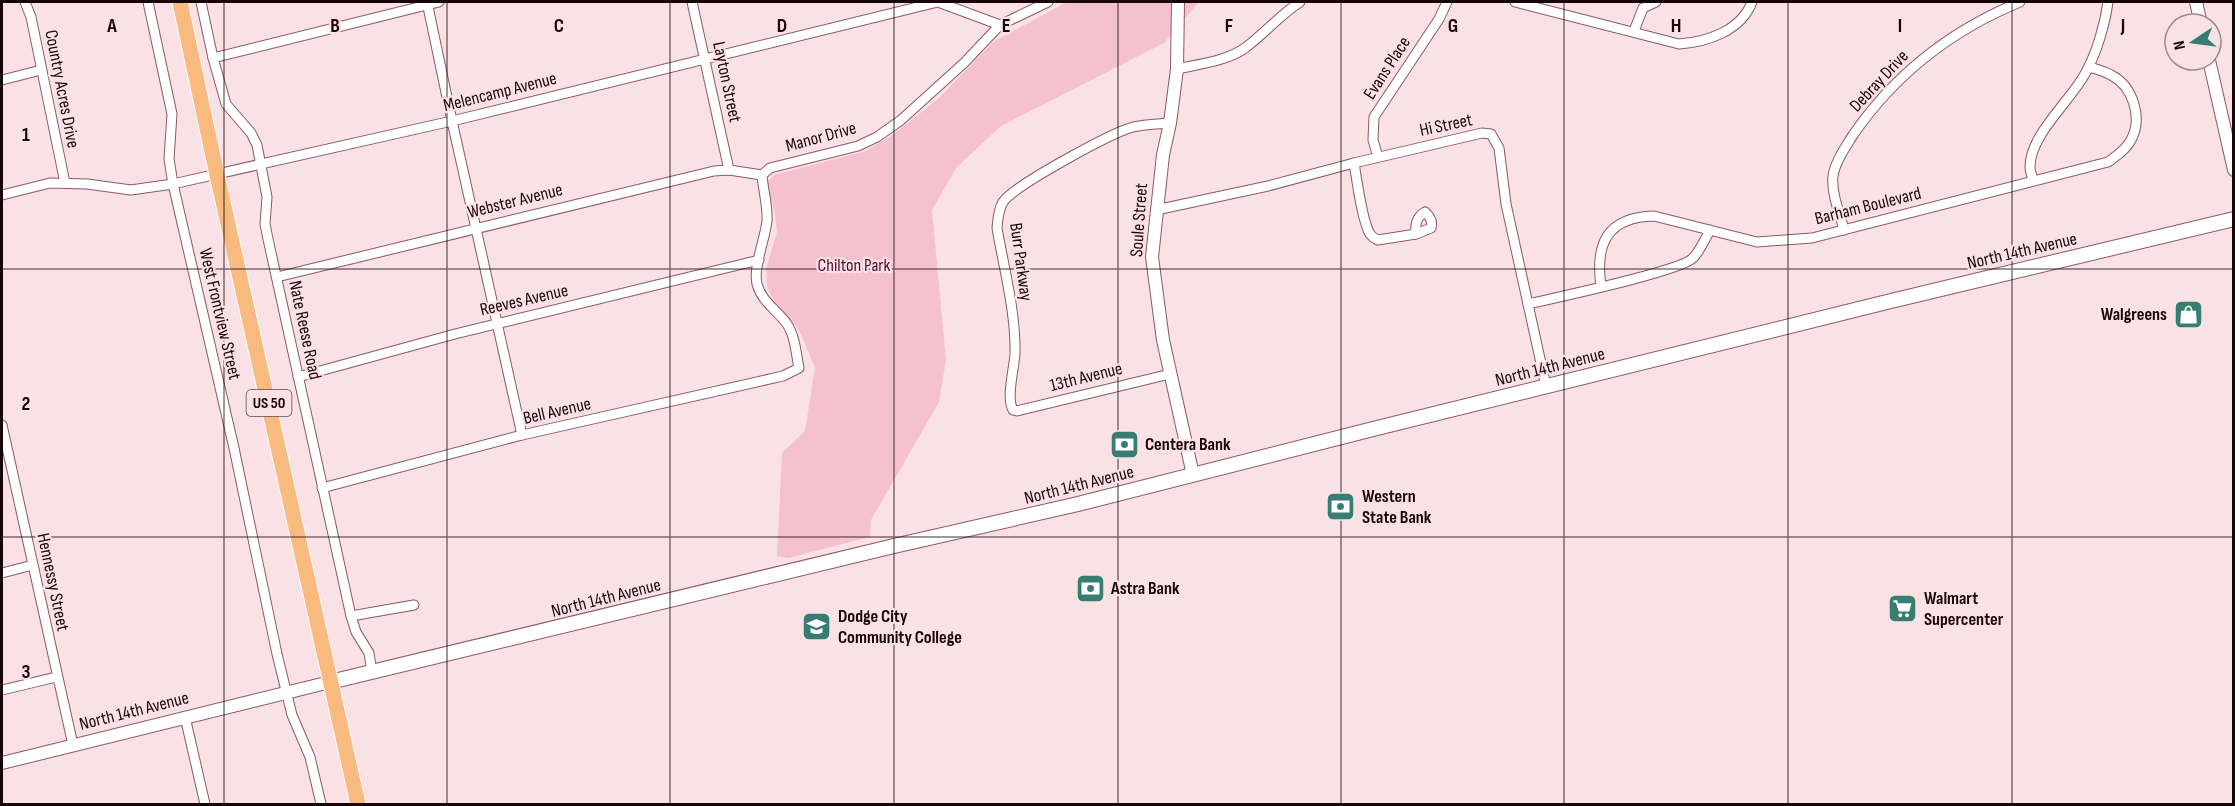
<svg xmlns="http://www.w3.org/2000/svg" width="2235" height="806" viewBox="0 0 2235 806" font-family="'Sofia Sans Condensed',sans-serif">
  <rect width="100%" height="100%" fill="#fae1e6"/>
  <polygon fill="#f6c1ce" points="1067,2 1199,2 1164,43 1001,126 956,168 932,210 946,360 939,402 871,520 870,537 788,558 777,556 782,453 805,431 815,368 799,330 773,300 767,286 766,270 777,232 775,213 768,190 768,181 774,175 866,151 894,134 939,98 993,42"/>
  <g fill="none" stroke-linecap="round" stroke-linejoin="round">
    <defs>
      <g id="minor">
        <polyline points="25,2 31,17 65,183"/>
        <polyline points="148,2 172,114 169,159 173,184 234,448 277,654 292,715 310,757 321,804"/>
        <polyline points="201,2 213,58 226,104 251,133 257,145 267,197 265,224 268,239 351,616 356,632 369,653 372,672"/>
        <polyline points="427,2 452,121 522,435"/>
        <polyline points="692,2 729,170"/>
        <path d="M1515 2 1679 44C1707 42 1741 31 1752 2"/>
        <polyline points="1634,31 1643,8 1656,2"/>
        <polyline points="213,58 439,2"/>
        <path d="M1177 69C1199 64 1227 61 1245 48 1265 33 1280 15 1300 2"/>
        <polyline points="2,80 41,70"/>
        <polyline points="1378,157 1373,140 1374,117 1439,19 1447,2"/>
        <path d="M1354 163C1357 180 1362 221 1370 234 1373 238 1374 238 1378 240L1416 234"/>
        <path d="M2033 180C2032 176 2030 171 2030 167 2030 134 2071 101 2086 72 2097 52 2105 24 2108 2"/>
        <polyline points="2,195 50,183 87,184 131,190 173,184 452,121 938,2 1000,25"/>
        <polyline points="1156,210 1268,186 1354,163 1482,133 1491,134 1499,148 1506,204 1546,386"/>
        <path d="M1425 212C1430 217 1433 221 1431 228L1416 234C1415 225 1416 217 1425 212Z"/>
        <path d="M1844 230C1840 214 1831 193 1833 176 1835 162 1845 148 1853 135 1895 74 1952 30 2020 2"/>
        <polyline points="277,277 714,171 729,170 762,175"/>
        <path d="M1601 286C1595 244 1607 217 1654 216L1757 242 1812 238 2108 162C2116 156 2126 150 2131 140 2143 118 2133 86 2111 75 2104 71 2096 69 2089 67"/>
        <path d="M1528 304C1554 298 1681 271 1693 258 1700 251 1705 239 1710 230"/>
        <path d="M1170 374 1017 411 1013 410C1006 398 1014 369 1015 354 1016 313 1004 269 997 228 998 219 998 210 1003 202 1015 185 1111 133 1133 127 1145 124 1158 124 1170 123"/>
        <polyline points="298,377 455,334 759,260"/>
        <polyline points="2,425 73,745"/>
        <path d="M322 488 522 435 783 376 799 368C796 353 795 336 787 324 776 309 762 302 757 284 753 268 765 239 767 221 768 206 763 190 762 175L770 168 858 146 877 137 901 120 964 63 1000 25 1048 2"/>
        <polyline points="2,573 33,565"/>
        <polyline points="351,616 414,605"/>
        <polyline points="2,690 56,677"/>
        <polyline points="185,717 205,804"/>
      </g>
      <g id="tertiary">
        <polyline points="1178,2 1177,69 1170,123 1163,155 1152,257 1163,340 1193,475"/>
        <polyline points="2196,2 2201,24"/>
        <polyline points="2209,60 2234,170"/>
        <polyline points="2,763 330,682"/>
      </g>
      <polyline id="secondary" points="330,682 894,546 1078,504 1377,428 1891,301 2234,219"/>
      <polyline id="trunk" points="180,2 217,175 358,804"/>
    </defs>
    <use href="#minor" stroke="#8c5866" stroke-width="11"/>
    <use href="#tertiary" stroke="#8c5866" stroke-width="14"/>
    <use href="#secondary" stroke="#8c5866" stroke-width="16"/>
    <use href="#trunk" stroke="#fff" stroke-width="17"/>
    <use href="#minor" stroke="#fff" stroke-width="9"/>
    <use href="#tertiary" stroke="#fff" stroke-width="12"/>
    <use href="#secondary" stroke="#fff" stroke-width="14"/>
    <use href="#trunk" stroke="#f8ba7f" stroke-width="15"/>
  </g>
  <path fill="none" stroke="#18050a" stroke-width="1.5" stroke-opacity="0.55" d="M224 2V804M447 2V804M670 2V804M894 2V804M1118 2V804M1341 2V804M1564 2V804M1788 2V804M2012 2V804M2 269H2234M2 537H2234"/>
  <defs>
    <symbol id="shop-square" viewBox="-11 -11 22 22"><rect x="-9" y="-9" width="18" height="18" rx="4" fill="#377d72" stroke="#fae1e6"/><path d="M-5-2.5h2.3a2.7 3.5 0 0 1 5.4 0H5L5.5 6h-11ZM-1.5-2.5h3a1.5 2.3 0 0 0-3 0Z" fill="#fff"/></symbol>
    <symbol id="bank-square" viewBox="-11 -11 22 22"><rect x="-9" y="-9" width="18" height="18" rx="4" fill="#377d72" stroke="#fae1e6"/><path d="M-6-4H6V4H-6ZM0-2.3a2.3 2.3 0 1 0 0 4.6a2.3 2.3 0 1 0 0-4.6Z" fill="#fff"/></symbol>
    <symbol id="supermarket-square" viewBox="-11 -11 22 22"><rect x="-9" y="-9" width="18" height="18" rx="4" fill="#377d72" stroke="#fae1e6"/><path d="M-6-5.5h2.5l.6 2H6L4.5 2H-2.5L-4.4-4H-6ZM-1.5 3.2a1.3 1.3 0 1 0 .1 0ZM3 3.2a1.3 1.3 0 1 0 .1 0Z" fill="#fff"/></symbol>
    <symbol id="university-square" viewBox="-11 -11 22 22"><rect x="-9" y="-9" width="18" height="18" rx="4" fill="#377d72" stroke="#fae1e6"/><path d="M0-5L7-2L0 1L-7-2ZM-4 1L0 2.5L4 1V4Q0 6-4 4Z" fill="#fff"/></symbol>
  </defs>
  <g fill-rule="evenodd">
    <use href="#shop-square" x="2172" y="298" width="33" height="33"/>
    <use href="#bank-square" x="1108" y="428" width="33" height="33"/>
    <use href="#bank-square" x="1324" y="490" width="33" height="33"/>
    <use href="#bank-square" x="1074" y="572" width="33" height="33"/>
    <use href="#supermarket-square" x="1886" y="592" width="33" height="33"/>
    <use href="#university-square" x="800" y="610" width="33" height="33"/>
  </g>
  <g text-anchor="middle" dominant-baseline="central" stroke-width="4.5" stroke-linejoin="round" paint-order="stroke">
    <rect fill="#fae1e6" stroke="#5c474c" stroke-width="1.5" x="246.5" y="390" width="45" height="26" rx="4.5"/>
    <g font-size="16" font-weight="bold" fill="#18050a">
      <text x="269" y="403">US 50</text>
    </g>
    <g font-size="18" fill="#18050a" stroke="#fae1e6">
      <text transform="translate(1387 68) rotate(-57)">Evans Place</text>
      <text transform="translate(1879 81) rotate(-47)">Debray Drive</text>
      <text transform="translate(727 82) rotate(78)">Layton Street</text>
      <text transform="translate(62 89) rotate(79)">Country Acres Drive</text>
      <text transform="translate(500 92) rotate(-14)">Melencamp Avenue</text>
      <text transform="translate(1446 125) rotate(-12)">Hi Street</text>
      <text transform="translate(821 137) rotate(-15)">Manor Drive</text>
      <text transform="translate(515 201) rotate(-14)">Webster Avenue</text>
      <text transform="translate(1868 206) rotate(-14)">Barham Boulevard</text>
      <text transform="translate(1139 220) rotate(-86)">Soule Street</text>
      <text transform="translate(2022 251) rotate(-13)">North 14th Avenue</text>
      <text transform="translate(1021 262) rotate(82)">Burr Parkway</text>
      <text transform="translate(524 300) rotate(-13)">Reeves Avenue</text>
      <text transform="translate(220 314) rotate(77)">West Frontview Street</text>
      <text transform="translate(305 330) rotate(78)">Nate Reese Road</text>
      <text transform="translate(1550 367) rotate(-14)">North 14th Avenue</text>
      <text transform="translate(1086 377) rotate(-14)">13th Avenue</text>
      <text transform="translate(557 411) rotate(-13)">Bell Avenue</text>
      <text transform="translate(1079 485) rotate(-14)">North 14th Avenue</text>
      <text transform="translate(53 582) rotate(78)">Hennessy Street</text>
      <text transform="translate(606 598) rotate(-14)">North 14th Avenue</text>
      <text transform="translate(134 711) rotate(-14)">North 14th Avenue</text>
    </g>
    <g font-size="18" fill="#5d082d" stroke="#fae1e6">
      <text x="854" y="265">Chilton Park</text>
    </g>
    <g font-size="18" font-weight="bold" fill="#18050a" stroke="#fae1e6" text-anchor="start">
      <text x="2167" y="314" text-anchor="end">Walgreens</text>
      <text x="1145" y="444">Centera Bank</text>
      <text x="1362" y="496">Western<tspan x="1362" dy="21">State Bank</tspan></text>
      <text x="1111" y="588">Astra Bank</text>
      <text x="1924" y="598">Walmart<tspan x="1924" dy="21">Supercenter</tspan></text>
      <text x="838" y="616">Dodge City<tspan x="838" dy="21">Community College</tspan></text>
    </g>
  </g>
  <g font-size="20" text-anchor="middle" font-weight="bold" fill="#18050a" stroke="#fae1e6" stroke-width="4.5" stroke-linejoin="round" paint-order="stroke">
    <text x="112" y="32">A</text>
    <text x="335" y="32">B</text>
    <text x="559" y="32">C</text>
    <text x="782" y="32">D</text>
    <text x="1006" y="32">E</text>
    <text x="1229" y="32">F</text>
    <text x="1453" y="32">G</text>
    <text x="1676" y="32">H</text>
    <text x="1900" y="32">I</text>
    <text x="2123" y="32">J</text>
    <text x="26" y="141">1</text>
    <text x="26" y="410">2</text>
    <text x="26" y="678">3</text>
  </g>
  <rect width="2235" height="806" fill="none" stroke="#18050a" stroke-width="6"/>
  <g transform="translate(2193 42) rotate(257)"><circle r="28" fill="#fae1e6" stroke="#a0898e" stroke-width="1.5"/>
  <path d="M0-4.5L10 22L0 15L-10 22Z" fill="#377d72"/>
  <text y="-9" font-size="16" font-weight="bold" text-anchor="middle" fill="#18050a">N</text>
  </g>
</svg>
